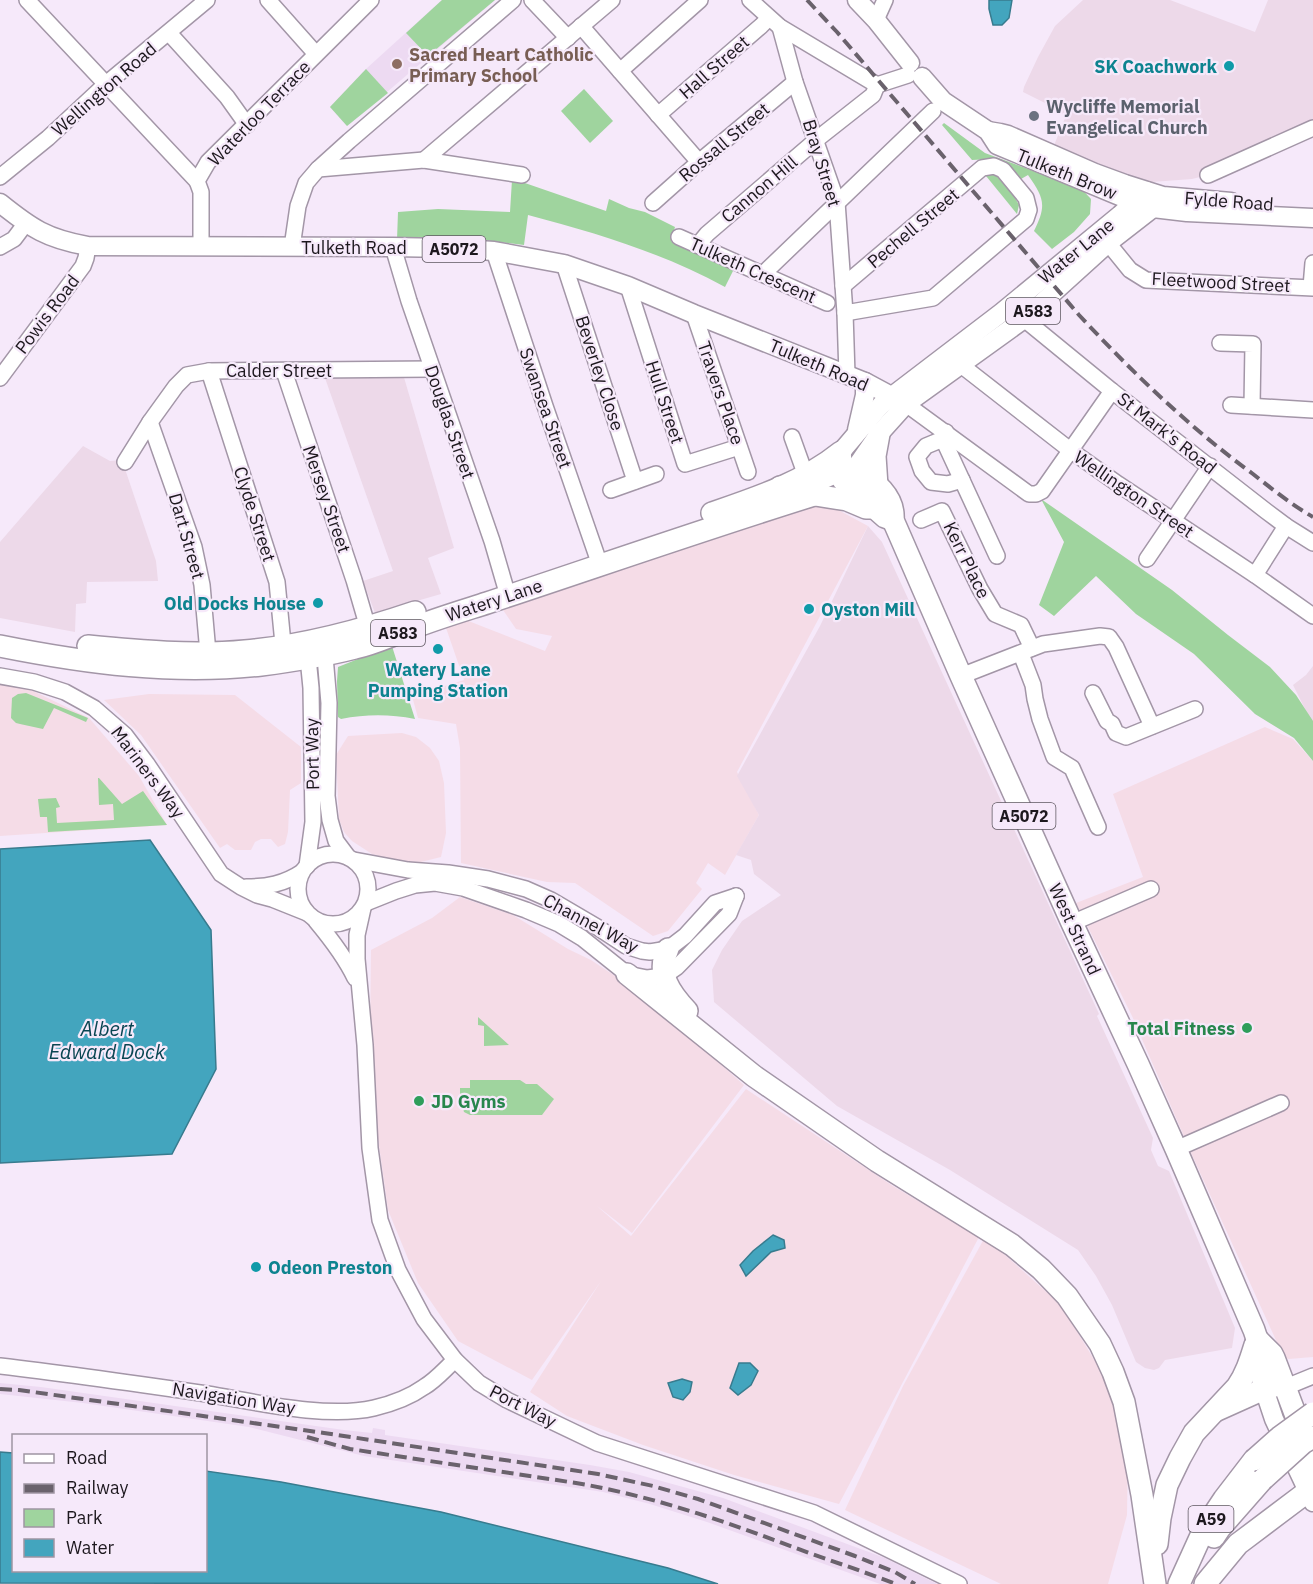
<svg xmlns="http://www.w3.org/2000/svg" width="1313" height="1584" viewBox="0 0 1313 1584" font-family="'IBM Plex Sans',sans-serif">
  <rect width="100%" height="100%" fill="#f6e9fa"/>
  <g fill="#f5dce7">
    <polygon points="825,500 842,512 868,526 737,772 759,815 725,875 708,863 696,883 702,889 668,931 653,936 575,883 547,882 461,863 460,748 456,724 418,718 412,696 464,680 445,625 466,620 545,651 552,636 516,629 501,607"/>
    <polygon points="0,684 27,688 89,718 139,776 167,825 0,836"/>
    <polygon points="149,694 235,695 301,747 301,783 290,790 288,832 285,844 278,847 271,839 261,839 255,842 251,850 235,850 227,844 220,848 141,735 104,700"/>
    <polygon points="1265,727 1293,739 1313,761 1313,1357 1289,1359 1284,1358 1192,1155 1132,1016 1076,903 1143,877 1113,794"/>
    <polygon points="402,733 416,737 430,748 439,761 444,783 446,833 441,857 421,862 399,861 372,854 352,841 344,832 339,819 336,755 348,736"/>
    <polygon points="460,897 513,915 568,949 591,960 639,992 744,1085 632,1233 597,1206 631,1236 746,1089 893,1186 979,1237 839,1504 734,1475 643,1445 567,1416 530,1392 601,1281 532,1380 458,1341 418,1283 388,1210 377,1131 370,1036 371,950 432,918"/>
    <polygon points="985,1237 1061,1305 1110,1386 1128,1448 1127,1515 1108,1584 1001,1584 845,1510 903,1386"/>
  </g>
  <g fill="#edd9e9">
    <polygon points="1083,0 1170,0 1255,32 1268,0 1313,0 1313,128 1208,175 1192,179 1125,184 1051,153 1065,118 1061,111 1023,92 1024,87 1038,57 1055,26"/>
    <polygon points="403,374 454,548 428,558 441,594 375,613 363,581 393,571 325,378"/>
    <polygon points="83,446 110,461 122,460 156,561 158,581 87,582 86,603 76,604 75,632 0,618 0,542"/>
    <polygon points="868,526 882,542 1099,1014 1097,1016 1153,1138 1151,1150 1158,1166 1169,1171 1235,1328 1232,1348 1165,1360 1159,1368 1154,1370 1145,1368 1136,1362 1112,1305 1096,1276 1078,1250 950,1170 837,1106 714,1002 712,970 722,950 742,921 781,895 754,874 751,860 736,855 759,815 737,776 820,626"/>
    <polygon points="1313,666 1313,725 1293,685 1306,675"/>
  </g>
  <g fill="#eddaf2">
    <polygon points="442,0 495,0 347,126 330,107 366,69"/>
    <polygon points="0,1383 41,1387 344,1430 372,1433 373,1428 385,1430 385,1435 590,1465 629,1472 723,1498 885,1558 937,1584 880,1584 707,1522 650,1504 603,1492 364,1456 249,1427 83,1403 0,1394"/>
  </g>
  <g fill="#9fd49e">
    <polygon points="442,0 495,0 428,56 406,33"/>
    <polygon points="366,69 388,93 347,126 330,107"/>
    <polygon points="584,89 613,121 590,143 561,111"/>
    <path d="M944 123 985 153 1039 173 1077 184 1091 199 1090 214 1074 232 1052 249 1034 231C1047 205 1044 198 1028 175L1021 179C1003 158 999 158 972 160L942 125Z"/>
    <polygon points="982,171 994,173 1003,183 1014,196 1019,205 1017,214"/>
    <path d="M512 180 522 182 606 211 609 199 629 208 645 212 675 227 671 241 734 269 725 287C663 253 596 233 528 215L524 245 474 239 397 240 398 212 438 209 510 212Z"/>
    <polygon points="1041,499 1172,590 1228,635 1270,667 1296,695 1313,721 1313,761 1294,738 1255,714 1194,654 1136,614 1096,576 1054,616 1039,605 1064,542"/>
    <path d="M391 643 415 719C390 714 366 714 341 719L338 717 337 681 338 667 378 651Z"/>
    <polygon points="26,693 88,718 86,722 54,708 43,729 20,724 16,723 11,718 12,698 18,694"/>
    <polygon points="98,778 99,778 122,804 143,791 167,825 48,832 47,817 40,817 38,799 56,798 60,807 56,808 57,823 114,820 113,804 99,805"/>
    <polygon points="478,1017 509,1045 484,1046 484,1026 478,1025"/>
    <polygon points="470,1080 520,1080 526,1084 537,1084 554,1099 542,1115 470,1115 464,1112 460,1099 460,1088 470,1088"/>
  </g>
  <g fill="#43a5be" stroke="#387b8e" stroke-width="1.5">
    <polygon points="989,0 1012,0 1009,18 1002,25 993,25 989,9"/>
    <polygon points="150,840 211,930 216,1069 172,1154 0,1163 0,849"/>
    <polygon points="773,1235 784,1240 785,1248 771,1252 746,1276 740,1265 753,1251"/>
    <polygon points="739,1363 750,1363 758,1371 751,1385 738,1395 730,1388"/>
    <polygon points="682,1379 692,1382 690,1392 683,1400 673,1397 668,1383"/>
    <polygon points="0,1452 13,1453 14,1570 206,1570 206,1471 281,1482 441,1512 668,1568 718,1584 0,1583"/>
  </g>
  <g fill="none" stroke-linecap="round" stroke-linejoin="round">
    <defs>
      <g id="minor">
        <polyline points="27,0 197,181"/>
        <polyline points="268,0 316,54"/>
        <polyline points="532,0 568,38"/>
        <polyline points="750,0 780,27 877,85"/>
        <polyline points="876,20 885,0"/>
        <polyline points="581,26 699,162"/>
        <polyline points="780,27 795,82 837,202 845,313 847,375"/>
        <polyline points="169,33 227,97 247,125"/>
        <polyline points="620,71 700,0"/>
        <polyline points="877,85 908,75"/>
        <polyline points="658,115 761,26 769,18"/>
        <polyline points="424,160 612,0"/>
        <polyline points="318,169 349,141 513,0"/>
        <polyline points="1208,175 1313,128"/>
        <polyline points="0,177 48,138 106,84 207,0"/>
        <polyline points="653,203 699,162 795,82"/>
        <polyline points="679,237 827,303"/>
        <polyline points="1108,243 1130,270 1146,280 1313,288"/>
        <polyline points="698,245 707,234 821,136 873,95 877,85"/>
        <polyline points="0,247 14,239 26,223"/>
        <polyline points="201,247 201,192 197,181 208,162 371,0"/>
        <polyline points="292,247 298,206 306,183 318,169 424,160 522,175"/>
        <polyline points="393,247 409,301 492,541 508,596"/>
        <polyline points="494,251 545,406 600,565"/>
        <polyline points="564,264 635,481"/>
        <polyline points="763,274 933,111"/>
        <polyline points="628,286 685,464 739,447"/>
        <polyline points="843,286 982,168 994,166 1003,170 1026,198 1029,210 1026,219 933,298 845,313"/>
        <polyline points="1311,287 1313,263"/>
        <polyline points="694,314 748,472"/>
        <polyline points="1024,319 1112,391 1266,511 1286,526 1313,543"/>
        <polyline points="1220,343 1253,344 1252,406"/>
        <polyline points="961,365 1070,450 1118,484 1255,575 1313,616"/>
        <polyline points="209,371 277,582 284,654"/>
        <polyline points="284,371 354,580 368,628"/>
        <polyline points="0,378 83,266 86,258 88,246"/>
        <polyline points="906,404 1029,494 1036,494 1042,491 1112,391"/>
        <polyline points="1231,405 1313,410"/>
        <polyline points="150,422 194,547 202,585 208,653"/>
        <polyline points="946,432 943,439 997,556"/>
        <polyline points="792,437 806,476"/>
        <polyline points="943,439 926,446 917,457 922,471 931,482 948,484 962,480"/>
        <polyline points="125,462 150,422 176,386 187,375 209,371 432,369"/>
        <polyline points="611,490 656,474"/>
        <polyline points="921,520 942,511 980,589 995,614 1021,625 1032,648"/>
        <polyline points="1147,559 1210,466"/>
        <polyline points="1255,575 1286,526"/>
        <polyline points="324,645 329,703 327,796 330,820 336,841 348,857"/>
        <polyline points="1021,654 1033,685 1035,699 1040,719 1054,757 1072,768 1098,827"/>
        <polyline points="0,676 34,682 65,692 94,708 125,735 147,764 221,874 241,887 257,895 272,899 307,913"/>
        <polyline points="961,676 1043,644 1100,636 1109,637 1116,647 1152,726"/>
        <polyline points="1093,693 1107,721 1112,724 1116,733 1126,737 1195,709"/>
        <circle cx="333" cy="889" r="35"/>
        <polyline points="354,860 408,870 448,873 488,879 526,889 551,900 597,927 626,946 642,951 650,952 668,949 685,936 715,903 736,896"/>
        <polyline points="307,866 313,822 311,688 307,648"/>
        <path d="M246 887C267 887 284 884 302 872"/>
        <polyline points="366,903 396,891 415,885 435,883 463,888 526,910 559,924 582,938 627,974 647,978 664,976 677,967 729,914 736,896"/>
        <polyline points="363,908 357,935 357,959 365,1045 370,1148 380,1220 398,1270 424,1319 455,1360 479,1383 507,1400 597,1443 814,1513 959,1584"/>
        <path d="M316 921C331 939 345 957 355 978"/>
        <polyline points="1072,923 1151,889"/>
        <polyline points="1176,1149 1281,1103"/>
        <path d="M0 1366C69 1374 138 1384 207 1394 256 1402 326 1419 374 1408 391 1404 410 1397 424 1387 436 1380 445 1369 455 1360"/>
        <polyline points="1276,1389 1286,1387 1313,1376"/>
      </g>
      <g id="major">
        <polyline points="857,0 876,20 910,63"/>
        <polyline points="922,77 943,101 988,131 997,145 1134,202 1153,208 1187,212 1313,218"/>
        <polyline points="988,131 1000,133 1008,135 1095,173 1125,184 1163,196 1231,202"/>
        <path d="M0 203C31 228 47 239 88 246L393 247 446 248 494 251 564 264 628 286 694 314 865 382 906 404"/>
        <polyline points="857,430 865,395 865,382"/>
        <polyline points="841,452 881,405 891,397 1001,313 1120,215 1146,191"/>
        <polyline points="854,470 879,434 906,404 1024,319 1108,243 1153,208 1159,201"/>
        <polyline points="1264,1389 1274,1419 1313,1502"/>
      </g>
      <g id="highway">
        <polyline points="841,459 841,476 843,480 885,517 893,520"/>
        <polyline points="877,486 875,456 879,434"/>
        <path d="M780 487C785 488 793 490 798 489 803 488 808 485 811 483 844 469 854 460 882 490 889 498 894 509 893 520L961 676 1072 923 1138 1064 1176 1149 1254 1330 1257 1339 1264 1389 1215 1411"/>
        <polyline points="815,495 847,500 866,508 870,508"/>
        <path d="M712 513C756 498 804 482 841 452"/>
        <path d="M0 646C85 663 174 675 261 665 292 661 324 656 355 648 374 644 392 635 410 629 435 619 462 611 487 603 596 567 705 529 814 495"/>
        <path d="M88 646C140 651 193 656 245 651 303 646 359 631 415 612"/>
        <path d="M668 949C655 973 671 994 687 1011"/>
        <polyline points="627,974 754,1076 877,1161 1012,1245 1041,1269 1067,1296 1100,1344 1113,1372 1124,1402 1142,1495 1155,1584"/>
        <polyline points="1257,1339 1272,1354 1274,1358 1313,1461"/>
        <polyline points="1214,1537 1220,1528 1262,1480"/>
        <path d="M1157 1544 1160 1518 1167 1485 1180 1458 1194 1433 1237 1387C1246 1374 1250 1361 1255 1345"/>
        <polyline points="1179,1584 1204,1529 1224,1499 1254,1460"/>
        <polyline points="1205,1584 1238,1544 1307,1492 1312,1484 1313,1477"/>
      </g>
    </defs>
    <use href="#minor" stroke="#a396a7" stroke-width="18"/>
    <use href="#major" stroke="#a396a7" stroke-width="21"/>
    <use href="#highway" stroke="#a396a7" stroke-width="24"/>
    <use href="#minor" stroke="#fff" stroke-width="15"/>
    <use href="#major" stroke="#fff" stroke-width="18"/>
    <use href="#highway" stroke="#fff" stroke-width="21"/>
    <g stroke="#6a626c" stroke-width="4" stroke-dasharray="12 6" stroke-linecap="butt">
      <path d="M807 0 837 32 1079 315C1133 373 1189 427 1253 474 1272 489 1292 505 1313 517"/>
      <polyline points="0,1389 19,1390 324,1433 598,1474 653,1486 698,1499 855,1556 895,1572 915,1584"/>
      <path d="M307 1437 350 1449 576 1483C658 1497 732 1524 809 1553 838 1563 867 1573 896 1584"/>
    </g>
    <defs>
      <g id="highway-bridge">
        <polyline points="1254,1460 1280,1437 1313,1413"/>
        <polyline points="1262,1480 1303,1443 1313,1437"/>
      </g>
    </defs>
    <use href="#highway-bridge" stroke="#a396a7" stroke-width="24" stroke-linecap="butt"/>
    <use href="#highway-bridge" stroke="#fff" stroke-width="21"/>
  </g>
  <circle fill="#8d6e63" stroke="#f6e9fa" stroke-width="2" cx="397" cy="64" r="6"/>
  <g fill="#0f9aa8" stroke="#f6e9fa" stroke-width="2">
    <circle cx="1229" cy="66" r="6"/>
    <circle cx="318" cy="603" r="6"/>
    <circle cx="809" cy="609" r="6"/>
    <circle cx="438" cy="649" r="6"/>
    <circle cx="256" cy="1267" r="6"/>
  </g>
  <circle fill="#6b7280" stroke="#f6e9fa" stroke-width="2" cx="1034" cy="116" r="6"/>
  <g fill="#2e9e5b" stroke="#f6e9fa" stroke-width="2">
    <circle cx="1247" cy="1028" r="6"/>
    <circle cx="419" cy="1101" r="6"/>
  </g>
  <g text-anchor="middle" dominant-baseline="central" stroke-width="4.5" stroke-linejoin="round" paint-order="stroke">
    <g fill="#f6e9fa" stroke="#5e5760" stroke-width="1.5">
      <rect x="422.5" y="236" width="63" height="26" rx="4.5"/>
      <rect x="1006" y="298" width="54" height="26" rx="4.5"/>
      <rect x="371" y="620" width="54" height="26" rx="4.5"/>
      <rect x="992.5" y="803" width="63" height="26" rx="4.5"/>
      <rect x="1188.5" y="1506" width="45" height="26" rx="4.5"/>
    </g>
    <g font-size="16" font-weight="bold" fill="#1d181e">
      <text x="454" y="249">A5072</text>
      <text x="1033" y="311">A583</text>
      <text x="398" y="633">A583</text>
      <text x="1024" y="816">A5072</text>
      <text x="1211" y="1519">A59</text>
    </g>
    <g font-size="18" font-weight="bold" fill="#785e54" stroke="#f6e9fa" text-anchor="start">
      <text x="409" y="54">Sacred Heart Catholic<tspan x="409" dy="21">Primary School</tspan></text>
    </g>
    <g font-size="18" font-weight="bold" fill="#0d838f" stroke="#f6e9fa" text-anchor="end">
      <text x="1217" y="66">SK Coachwork</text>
      <text x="306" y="603">Old Docks House</text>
      <text x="821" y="609" text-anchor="start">Oyston Mill</text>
      <text x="438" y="669" text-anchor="middle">Watery Lane<tspan x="438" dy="21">Pumping Station</tspan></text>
      <text x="268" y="1267" text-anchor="start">Odeon Preston</text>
    </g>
    <g font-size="18" fill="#1d181e" stroke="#f6e9fa">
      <text transform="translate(714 67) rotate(-41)">Hall Street</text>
      <text transform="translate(104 89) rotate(-41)">Wellington Road</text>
      <text transform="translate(259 113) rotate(-46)">Waterloo Terrace</text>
      <text transform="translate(724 142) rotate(-40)">Rossall Street</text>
      <text transform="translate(822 163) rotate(73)">Bray Street</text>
      <text transform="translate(1067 174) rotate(22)">Tulketh Brow</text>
      <text transform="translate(759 189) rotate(-40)">Cannon Hill</text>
      <text transform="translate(1229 201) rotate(4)">Fylde Road</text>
      <text transform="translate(913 228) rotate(-40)">Pechell Street</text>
      <text x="354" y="247">Tulketh Road</text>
      <text transform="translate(1076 251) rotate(-39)">Water Lane</text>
      <text transform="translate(753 270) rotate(24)">Tulketh Crescent</text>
      <text transform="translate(1221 282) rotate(3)">Fleetwood Street</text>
      <text transform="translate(47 314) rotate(-53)">Powis Road</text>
      <text transform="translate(819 365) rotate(23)">Tulketh Road</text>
      <text x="279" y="370">Calder Street</text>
      <text transform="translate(600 373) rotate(72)">Beverley Close</text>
      <text transform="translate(721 393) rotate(71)">Travers Place</text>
      <text transform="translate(665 402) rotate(72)">Hull Street</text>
      <text transform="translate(546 408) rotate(71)">Swansea Street</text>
      <text transform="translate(450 422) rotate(71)">Douglas Street</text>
      <text transform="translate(1167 433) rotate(38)">St Mark's Road</text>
      <text transform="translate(1134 494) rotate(34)">Wellington Street</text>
      <text transform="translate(327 499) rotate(71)">Mersey Street</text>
      <text transform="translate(255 514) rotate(72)">Clyde Street</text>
      <text transform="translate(187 536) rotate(74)">Dart Street</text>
      <text transform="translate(967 560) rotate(64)">Kerr Place</text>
      <text transform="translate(494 600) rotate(-18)">Watery Lane</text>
      <text transform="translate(312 754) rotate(-91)">Port Way</text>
      <text transform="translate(148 772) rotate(53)">Mariners Way</text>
      <text transform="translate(591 923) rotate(28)">Channel Way</text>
      <text transform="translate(1075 929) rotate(65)">West Strand</text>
      <text transform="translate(234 1398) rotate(9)">Navigation Way</text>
      <text transform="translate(523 1406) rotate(27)">Port Way</text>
    </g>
    <g font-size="18" font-weight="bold" fill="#5b616d" stroke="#f6e9fa" text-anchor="start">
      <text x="1046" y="106">Wycliffe Memorial<tspan x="1046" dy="21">Evangelical Church</tspan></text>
    </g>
    <g font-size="18" font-weight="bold" fill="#27864d" stroke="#f6e9fa" text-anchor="end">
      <text x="1235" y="1028">Total Fitness</text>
      <text x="431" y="1101" text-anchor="start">JD Gyms</text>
    </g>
    <g font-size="20" font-style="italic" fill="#094552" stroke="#f6e9fa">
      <text x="107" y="1028">Albert<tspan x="107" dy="23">Edward Dock</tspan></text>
    </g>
  </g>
  <rect x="12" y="1434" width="195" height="138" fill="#f6e9fa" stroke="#9f95a2" stroke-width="1.5"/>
  <rect x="24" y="1454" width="30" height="9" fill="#ffffff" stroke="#9f95a2" stroke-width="1.5"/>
  <text x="66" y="1464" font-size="18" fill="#1d181e">Road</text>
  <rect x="24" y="1484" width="30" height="9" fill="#6a626c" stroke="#9f95a2" stroke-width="1.5"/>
  <text x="66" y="1494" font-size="18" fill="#1d181e">Railway</text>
  <rect x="24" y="1509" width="30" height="18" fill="#9fd49e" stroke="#9f95a2" stroke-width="1.5"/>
  <text x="66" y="1524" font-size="18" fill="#1d181e">Park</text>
  <rect x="24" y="1539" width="30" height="18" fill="#43a5be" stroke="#9f95a2" stroke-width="1.5"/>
  <text x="66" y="1554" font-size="18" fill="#1d181e">Water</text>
</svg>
